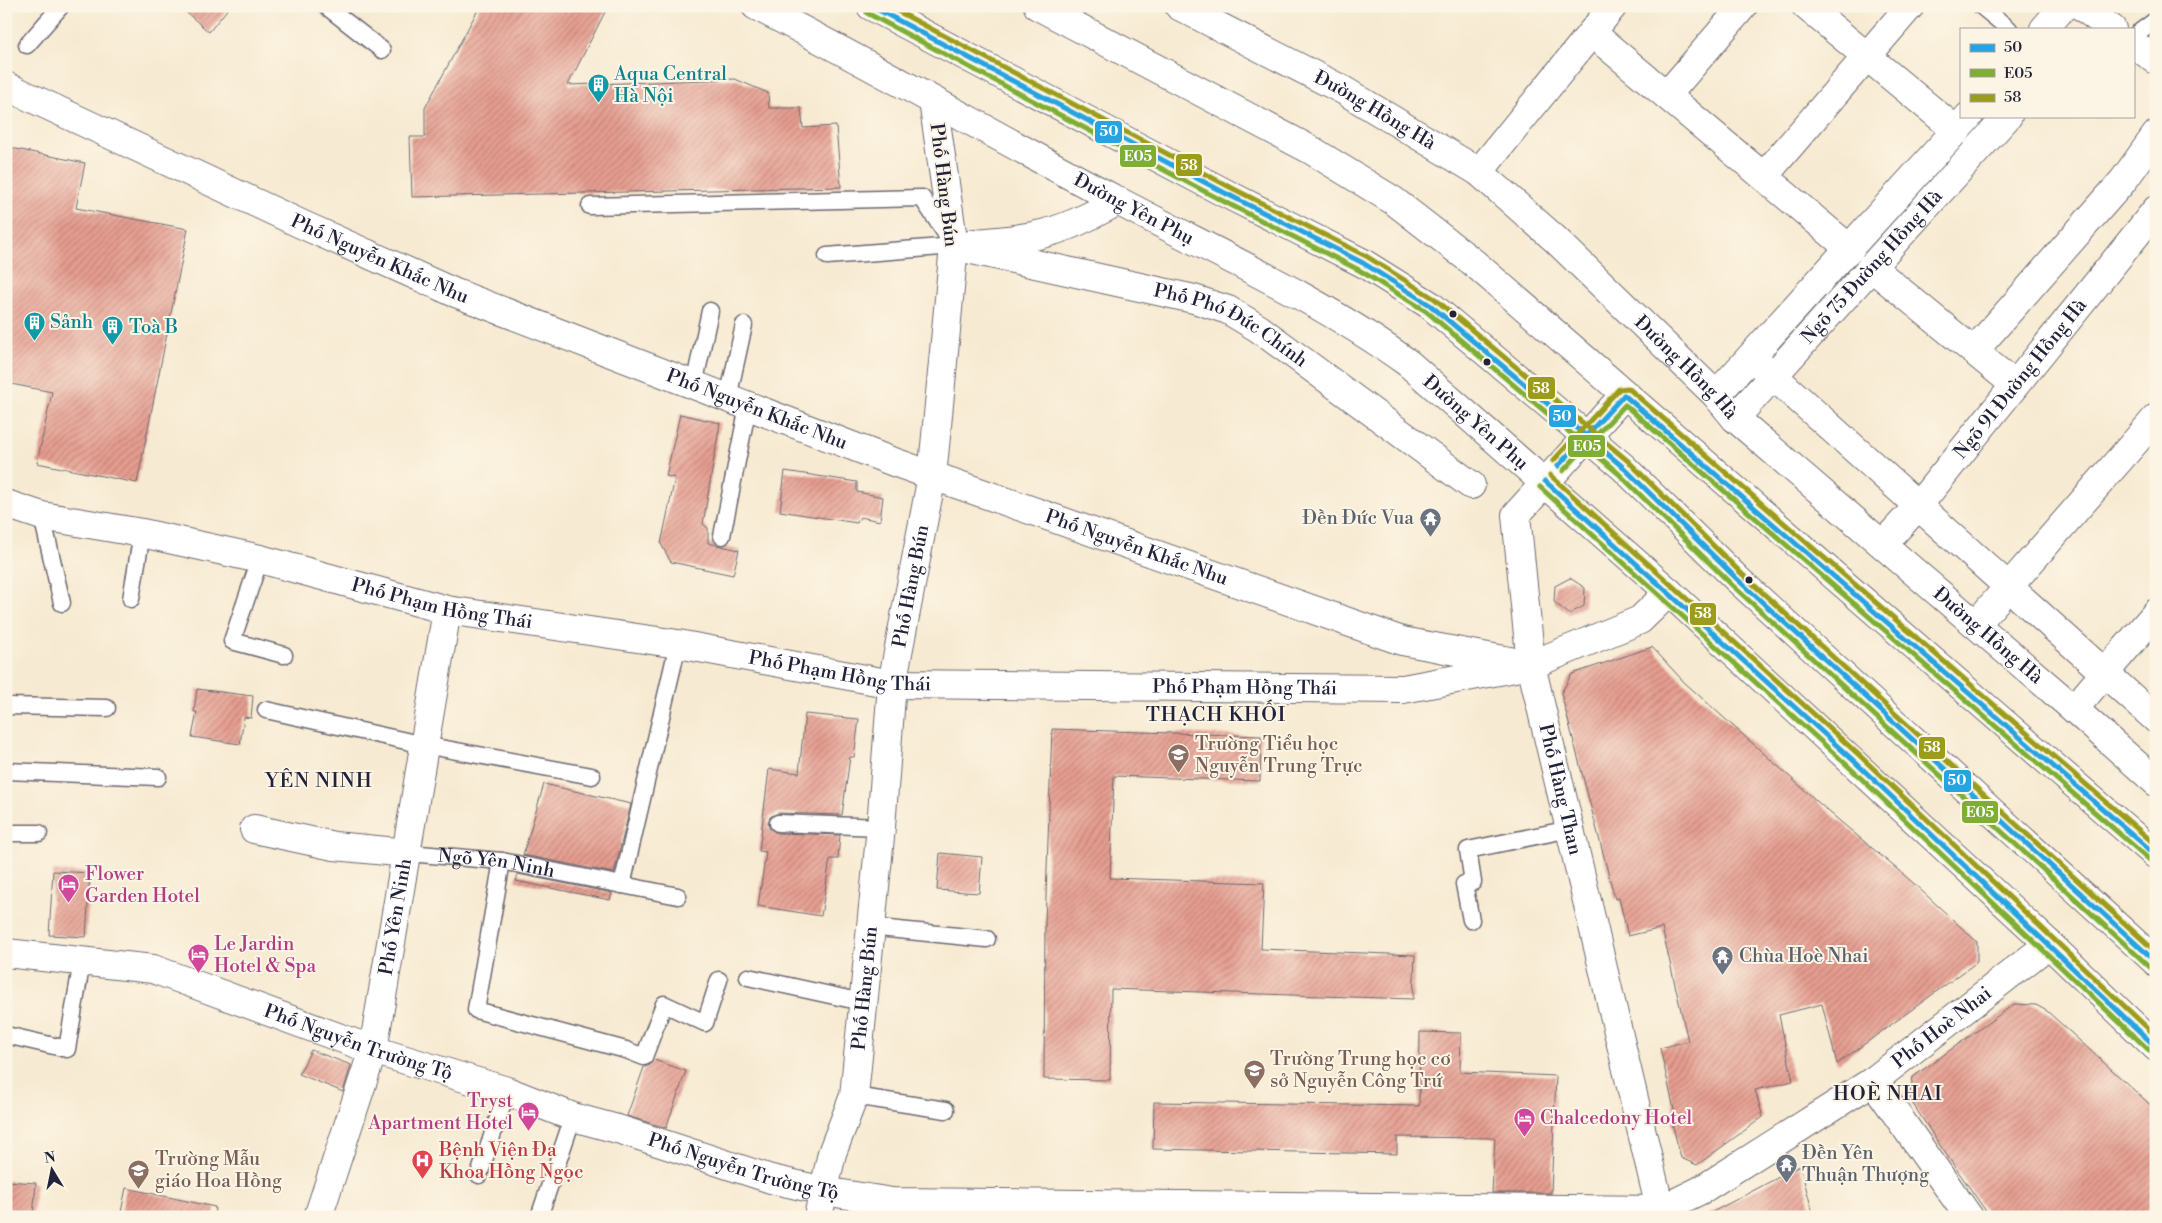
<svg xmlns="http://www.w3.org/2000/svg" width="2162" height="1223" viewBox="0 0 2162 1223" font-family="'Libre Bodoni',serif">
  <defs>
    <pattern id="building-hatch" width="6" height="6" patternUnits="userSpaceOnUse" patternTransform="scale(1.25)"><rect width="6" height="6" fill="#e69e90"/><path d="M-1 1l2-2M0 6l6-6M5 7l2-2" fill="none" stroke="#ba8077"/></pattern>
  </defs>
  <rect width="100%" height="100%" fill="#fcf5e5"/>
  <filter id="ink" filterUnits="userSpaceOnUse"><feTurbulence type="fractalNoise" baseFrequency=".02" numOctaves="2"/><feDisplacementMap in="SourceGraphic" scale="10" xChannelSelector="R" yChannelSelector="G"/><feConvolveMatrix kernelMatrix="1 2 1 2 8 2 1 2 1" color-interpolation-filters="sRGB"/></filter>
  <filter id="wash" filterUnits="userSpaceOnUse"><feTurbulence type="fractalNoise" baseFrequency=".0096" numOctaves="4" result="noise"/><feDisplacementMap in="SourceGraphic" scale="20" xChannelSelector="R" yChannelSelector="G"/><feGaussianBlur stdDeviation="1.12" result="paint"/><feColorMatrix in="noise" values="0 0 0 0 0 0 0 0 0 0 0 0 0 0 0 0 0 1.4 0 .05"/><feComposite in="paint" operator="in"/></filter>
  <g filter="url(#wash)">
    <rect width="100%" height="100%" fill="#f7ead2"/>
    <g id="blocks">
      <g fill="url(#building-hatch)">
        <polygon points="179,6 230,6 209,32"/>
        <polygon points="480,6 608,6 568,85 735,79 768,93 769,108 801,108 803,128 836,126 841,187 412,197 410,137 425,137 425,108"/>
        <polygon points="6,147 85,163 76,208 188,229 137,483 37,463 52,392 6,383"/>
        <polygon points="680,414 720,423 703,524 708,528 708,543 739,550 733,575 671,562 661,544 675,478 666,476"/>
        <polygon points="785,471 857,482 857,492 883,497 880,521 860,517 857,523 780,511"/>
        <polygon points="1570,578 1585,588 1584,606 1569,614 1554,602 1555,586"/>
        <polygon points="1652,647 1684,682 1828,811 1911,881 1977,942 1977,962 1837,1064 1822,1004 1779,1015 1793,1081 1755,1090 1763,1117 1697,1165 1681,1158 1670,1115 1675,1114 1660,1048 1688,1041 1662,928 1628,936 1619,898 1615,899 1561,693 1572,674"/>
        <polygon points="197,689 253,696 251,718 244,717 240,744 192,737 197,712 194,712"/>
        <polygon points="805,714 859,719 854,757 850,757 842,815 778,813 770,817 768,822 769,828 777,833 840,835 838,859 830,859 821,916 758,906 766,852 759,851 769,769 799,773"/>
        <polygon points="1052,729 1261,736 1260,781 1114,776 1110,878 1264,883 1261,949 1415,955 1413,999 1111,989 1110,1080 1044,1079 1045,924"/>
        <polygon points="544,784 631,804 614,873 523,855"/>
        <polygon points="940,853 982,857 979,893 937,890"/>
        <polygon points="53,871 90,873 86,937 49,935"/>
        <polygon points="518,874 612,893 610,900 516,881"/>
        <polygon points="2014,1004 2036,1005 2047,1011 2156,1110 2156,1217 1990,1217 1939,1144 1909,1098 1913,1077"/>
        <polygon points="1420,1032 1461,1033 1460,1072 1556,1076 1551,1193 1492,1193 1495,1138 1397,1137 1397,1154 1153,1149 1154,1102 1419,1106"/>
        <polygon points="311,1050 351,1065 343,1092 299,1074"/>
        <polygon points="654,1060 686,1071 666,1128 627,1116 644,1067 650,1065"/>
        <polygon points="1800,1166 1814,1217 1703,1217"/>
        <polygon points="6,1181 36,1183 33,1217 6,1217"/>
        <polygon points="126,1188 215,1207 214,1217 120,1217"/>
      </g>
    </g>
  </g>
  <g filter="url(#ink)">
    <use href="#blocks" fill-opacity="0" stroke="#6d6870" stroke-width="1"/>
    <g fill="none" stroke-linecap="round" stroke-linejoin="round">
      <defs>
        <g id="service">
          <polyline points="326,6 382,50"/>
          <polyline points="1981,6 2009,29"/>
          <polyline points="2133,37 2156,20"/>
          <polyline points="27,45 61,6"/>
          <polyline points="590,206 922,198 954,246 827,256"/>
          <polyline points="694,385 710,311"/>
          <polyline points="728,398 744,325"/>
          <polyline points="42,516 62,603"/>
          <polyline points="722,536 748,406"/>
          <polyline points="260,559 232,641 284,655"/>
          <polyline points="131,599 142,533"/>
          <polyline points="6,706 107,708"/>
          <polyline points="266,710 424,745 592,776"/>
          <polyline points="6,771 158,777"/>
          <polyline points="778,823 881,827"/>
          <polyline points="6,833 39,833"/>
          <path id="s1" d="M408 853 502 861 678 896"/>
          <polyline points="502,861 476,1010 626,1050 644,1057 664,1004 705,1023 719,980"/>
          <polyline points="622,885 678,644"/>
          <polyline points="1471,920 1464,884 1473,882 1468,850 1570,829"/>
          <polyline points="869,927 987,939"/>
          <polyline points="748,977 862,1002"/>
          <polyline points="6,1035 67,1049 82,961"/>
          <polyline points="854,1096 946,1110"/>
          <polyline points="479,1175 507,1091"/>
          <polyline points="539,1217 573,1117"/>
        </g>
        <g id="minor">
          <polyline points="1806,6 1957,131"/>
          <polyline points="2081,6 2112,29"/>
          <polyline points="2044,29 2064,6"/>
          <polyline points="1592,33 1850,249"/>
          <polyline points="2133,44 2156,60"/>
          <path id="s2" d="M6 86 301 224 453 292 891 461 1402 641 1515 662"/>
          <polyline points="1667,95 1743,6"/>
          <polyline points="1479,172 1613,6"/>
          <polyline points="1764,176 1910,6"/>
          <path d="M975 243C994 241 1014 240 1033 236 1064 230 1091 216 1118 201"/>
          <path id="s3" d="M954 246 1194 299 1228 310 1258 328 1471 485"/>
          <polyline points="1871,267 2015,385"/>
          <polyline points="1974,351 2123,181 2156,135"/>
          <polyline points="1752,357 2156,719"/>
          <polyline points="1716,395 1969,116"/>
          <path id="s4" d="M1735 418 2008 116"/>
          <path id="s5" d="M6 504 42 516 142 533 260 559 447 610 678 644 892 684 1403 689 1531 665 1640 620 1669 592"/>
          <path id="s6" d="M1883 544 1917 507 2156 210"/>
          <polyline points="1976,624 2156,418"/>
          <polyline points="2074,709 2156,613"/>
          <polyline points="254,829 334,846 408,853"/>
          <path id="s7" d="M6 953 153 969 373 1050 507 1091 573 1117 621 1130 771 1179 824 1191 892 1202 1660 1210"/>
          <polyline points="1873,1081 1969,1217"/>
          <path id="s8" d="M318 1217 373 1050 447 610"/>
          <path id="s9" d="M818 1217 832 1153 854 1096 881 827 892 684 932 476 936 436 954 246 933 101"/>
          <path id="s10" d="M1655 1217 1660 1210 1701 1190 1873 1081 2049 944"/>
        </g>
        <g id="tertiary">
          <path id="s11" d="M1179 6 1343 90 1479 172 1555 239 1716 395 1735 418 2074 709 2156 782"/>
          <path id="s12" d="M1624 395 1516 515 1531 665 1662 1217"/>
        </g>
        <g id="primary">
          <path id="s13" d="M756 6C878 68 997 137 1118 201 1216 253 1318 298 1408 363L1669 592 2049 944 2156 1047"/>
          <polyline points="871,6 1223,192 1363,263 1430,305 1623,467 1737,579 2156,962"/>
          <polyline points="1038,6 1311,150 1394,201 1474,263 2156,855"/>
        </g>
      </defs>
      <use href="#service" stroke="#6d6870" stroke-width="19"/>
      <use href="#minor" stroke="#6d6870" stroke-width="30"/>
      <use href="#tertiary" stroke="#6d6870" stroke-width="30"/>
      <use href="#primary" stroke="#6d6870" stroke-width="30"/>
      <use href="#service" stroke="#fff" stroke-width="16"/>
      <use href="#minor" stroke="#fff" stroke-width="28"/>
      <use href="#tertiary" stroke="#fff" stroke-width="28"/>
      <use href="#primary" stroke="#fff" stroke-width="28"/>
      <defs>
        <g id="bus-1">
          <polyline points="871,6 1223,192 1363,263 1430,305 1623,467 1737,579 2156,962"/>
          <polyline points="1558,466 1624,395 2156,855"/>
          <polyline points="1545,481 1854,761 2156,1047"/>
        </g>
        <g id="bus-2">
          <polyline points="867,13 1219,199 1359,270 1426,311 1618,473 1732,585 2151,968"/>
          <polyline points="1563,471 1625,405 2151,861"/>
          <polyline points="1540,487 1848,766 2151,1052"/>
        </g>
        <g id="bus-3">
          <polyline points="888,6 1226,185 1366,256 1435,299 1628,461 1742,574 2156,952"/>
          <polyline points="1553,461 1619,389 1628,388 2156,845"/>
          <polyline points="1550,475 1859,755 2156,1036"/>
        </g>
      </defs>
      <use href="#bus-1" stroke="#fcf5e5" stroke-width="9"/>
      <use href="#bus-2" stroke="#fcf5e5" stroke-width="9"/>
      <use href="#bus-3" stroke="#fcf5e5" stroke-width="9"/>
      <use href="#bus-1" stroke="#26a3e2" stroke-width="5"/>
      <use href="#bus-2" stroke="#7eae34" stroke-width="5"/>
      <use href="#bus-3" stroke="#9c9c1b" stroke-width="5"/>
    </g>
  </g>
  <defs>
    <symbol id="building-pin" viewBox="-11 -11 22 30"><path d="M0 17L-7.5 6A9.5 9.5 0 1 1 7.5 6Z" fill="#0f9aa8" stroke="#fcf5e5"/><path d="M-4-6H4V6H1V3H-1V6H-4ZM-2.5-4.3h1.7v1.8h-1.7ZM.8-4.3h1.7v1.8H.8ZM-2.5-1h1.7V.8h-1.7ZM.8-1h1.7V.8H.8Z" fill="#fff"/></symbol>
    <symbol id="temple-pin" viewBox="-11 -11 22 30"><path d="M0 17L-7.5 6A9.5 9.5 0 1 1 7.5 6Z" fill="#6b7280" stroke="#fcf5e5"/><path d="M0-6L5-2H3V0L6.5 2.5H4V6H1.5V3h-3V6H-4V2.5H-6.5L-3 0V-2H-5Z" fill="#fff"/></symbol>
    <symbol id="school-pin" viewBox="-11 -11 22 30"><path d="M0 17L-7.5 6A9.5 9.5 0 1 1 7.5 6Z" fill="#8d6e63" stroke="#fcf5e5"/><path d="M0-5L7-2L0 1L-7-2ZM-4 1L0 2.5L4 1V4Q0 6-4 4Z" fill="#fff"/></symbol>
    <symbol id="hotel-pin" viewBox="-11 -11 22 30"><path d="M0 17L-7.5 6A9.5 9.5 0 1 1 7.5 6Z" fill="#d1479c" stroke="#fcf5e5"/><path d="M-6-4.5h1.5V1H6V5H4.5V3h-9V5H-6ZM-4 0a1.8 1.8 0 1 1 3.6 0ZM.5 0V-2.5h3Q6-2.5 6 0Z" fill="#fff"/></symbol>
    <symbol id="hospital-pin" viewBox="-11 -11 22 30"><path d="M0 17L-7.5 6A9.5 9.5 0 1 1 7.5 6Z" fill="#e0444e" stroke="#fcf5e5"/><path d="M-5-5h3v3.5h4V-5h3V5h-3V1.5h-4V5h-3Z" fill="#fff"/></symbol>
  </defs>
  <g fill-rule="evenodd">
    <use href="#building-pin" x="586" y="72" width="25" height="34"/>
    <use href="#building-pin" x="22" y="310" width="25" height="34"/>
    <use href="#building-pin" x="100" y="314" width="25" height="34"/>
    <use href="#temple-pin" x="1418" y="506" width="25" height="34"/>
    <use href="#school-pin" x="1166" y="742" width="25" height="34"/>
    <use href="#hotel-pin" x="56" y="872" width="25" height="34"/>
    <use href="#hotel-pin" x="186" y="942" width="25" height="34"/>
    <use href="#temple-pin" x="1710" y="944" width="25" height="34"/>
    <use href="#school-pin" x="1242" y="1058" width="25" height="34"/>
    <use href="#hotel-pin" x="516" y="1100" width="25" height="34"/>
    <use href="#hotel-pin" x="1512" y="1106" width="25" height="34"/>
    <use href="#hospital-pin" x="410" y="1148" width="25" height="34"/>
    <use href="#temple-pin" x="1774" y="1152" width="25" height="34"/>
    <use href="#school-pin" x="126" y="1158" width="25" height="34"/>
  </g>
  <g fill="#22223b" stroke="#fcf5e5" stroke-width="2">
    <circle cx="1453" cy="314" r="4.5"/>
    <circle cx="1487" cy="362" r="4.5"/>
    <circle cx="1749" cy="580" r="4.5"/>
  </g>
  <g text-anchor="middle" dominant-baseline="central" stroke-width="4" stroke-linejoin="round" paint-order="stroke">
    <g font-size="19" fill="#0d838f" stroke="#fcf5e5" text-anchor="start">
      <text x="614" y="74">Aqua Central<tspan x="614" dy="22">Hà Nội</tspan></text>
      <text x="50" y="322">Sảnh</text>
      <text x="129" y="327">Toà B</text>
    </g>
    <g font-size="19" fill="#22223b" stroke="#fcf5e5">
      <text stroke="none"><textPath href="#s11" startOffset="222">Đường Hồng Hà</textPath></text>
      <text transform="translate(944 185) rotate(83)">Phố Hàng Bún</text>
      <text stroke="none"><textPath href="#s13" startOffset="429">Đường Yên Phụ</textPath></text>
      <text stroke="none"><textPath href="#s2" startOffset="412">Phố Nguyễn Khắc Nhu</textPath></text>
      <text stroke="none"><textPath href="#s4" startOffset="204">Ngõ 75 Đường Hồng Hà</textPath></text>
      <text stroke="none"><textPath href="#s3" startOffset="290">Phố Phó Đức Chính</textPath></text>
      <text stroke="none"><textPath href="#s11" startOffset="628">Đường Hồng Hà</textPath></text>
      <text stroke="none"><textPath href="#s6" startOffset="215">Ngõ 91 Đường Hồng Hà</textPath></text>
      <text stroke="none"><textPath href="#s2" startOffset="818">Phố Nguyễn Khắc Nhu</textPath></text>
      <text stroke="none"><textPath href="#s13" startOffset="834">Đường Yên Phụ</textPath></text>
      <text stroke="none"><textPath href="#s2" startOffset="1222">Phố Nguyễn Khắc Nhu</textPath></text>
      <text stroke="none"><textPath href="#s9" startOffset="640">Phố Hàng Bún</textPath></text>
      <text stroke="none"><textPath href="#s5" startOffset="448">Phố Phạm Hồng Thái</textPath></text>
      <text stroke="none"><textPath href="#s11" startOffset="1032">Đường Hồng Hà</textPath></text>
      <text stroke="none"><textPath href="#s5" startOffset="852">Phố Phạm Hồng Thái</textPath></text>
      <text stroke="none"><textPath href="#s5" startOffset="1258">Phố Phạm Hồng Thái</textPath></text>
      <text stroke="none"><textPath href="#s12" startOffset="440">Phố Hàng Than</textPath></text>
      <text stroke="none"><textPath href="#s1" startOffset="89">Ngõ Yên Ninh</textPath></text>
      <text stroke="none"><textPath href="#s8" startOffset="311">Phố Yên Ninh</textPath></text>
      <text stroke="none"><textPath href="#s9" startOffset="235">Phố Hàng Bún</textPath></text>
      <text stroke="none"><textPath href="#s10" startOffset="345">Phố Hoè Nhai</textPath></text>
      <text stroke="none"><textPath href="#s7" startOffset="366">Phố Nguyễn Trường Tộ</textPath></text>
      <text stroke="none"><textPath href="#s7" startOffset="771">Phố Nguyễn Trường Tộ</textPath></text>
    </g>
    <g font-size="19" fill="#5b616d" stroke="#fcf5e5" text-anchor="start">
      <text x="1414" y="518" text-anchor="end">Đền Đức Vua</text>
      <text x="1739" y="956">Chùa Hoè Nhai</text>
      <text x="1802" y="1153">Đền Yên<tspan x="1802" dy="22">Thuận Thượng</tspan></text>
    </g>
    <g font-size="19" fill="#785e54" stroke="#fcf5e5" text-anchor="start">
      <text x="1195" y="744">Trường Tiểu học<tspan x="1195" dy="22">Nguyễn Trung Trực</tspan></text>
      <text x="1270" y="1059">Trường Trung học cơ<tspan x="1270" dy="22">sở Nguyễn Công Trứ</tspan></text>
      <text x="155" y="1159">Trường Mẫu<tspan x="155" dy="22">giáo Hoa Hồng</tspan></text>
    </g>
    <g font-size="19" fill="#b23c85" stroke="#fcf5e5" text-anchor="start">
      <text x="85" y="874">Flower<tspan x="85" dy="22">Garden Hotel</tspan></text>
      <text x="214" y="944">Le Jardin<tspan x="214" dy="22">Hotel &amp; Spa</tspan></text>
      <text x="513" y="1101" text-anchor="end">Tryst<tspan x="513" dy="22">Apartment Hotel</tspan></text>
      <text x="1540" y="1118">Chalcedony Hotel</text>
    </g>
    <g font-size="19" fill="#be3a42" stroke="#fcf5e5" text-anchor="start">
      <text x="439" y="1150">Bệnh Viện Đa<tspan x="439" dy="22">Khoa Hồng Ngọc</tspan></text>
    </g>
    <g font-size="20" letter-spacing="1" fill="#22223b" stroke="#fcf5e5">
      <text x="1216" y="715">THẠCH KHỐI</text>
      <text x="319" y="781">YÊN NINH</text>
      <text x="1888" y="1094">HOÈ NHAI</text>
    </g>
  </g>
  <g stroke="#fcf5e5" stroke-width="2">
    <rect x="1094" y="120" width="29" height="24" rx="5" fill="#26a3e2"/>
    <rect x="1119" y="144" width="38" height="24" rx="5" fill="#7eae34"/>
    <rect x="1175" y="153" width="28" height="24" rx="5" fill="#9c9c1b"/>
    <rect x="1527" y="376" width="29" height="24" rx="5" fill="#9c9c1b"/>
    <rect x="1548" y="404" width="29" height="24" rx="5" fill="#26a3e2"/>
    <rect x="1567" y="434" width="39" height="24" rx="5" fill="#7eae34"/>
    <rect x="1689" y="602" width="28" height="24" rx="5" fill="#9c9c1b"/>
    <rect x="1918" y="736" width="28" height="24" rx="5" fill="#9c9c1b"/>
    <rect x="1943" y="769" width="29" height="24" rx="5" fill="#26a3e2"/>
    <rect x="1961" y="800" width="38" height="24" rx="5" fill="#7eae34"/>
  </g>
  <g font-size="14" text-anchor="middle" font-weight="bold" fill="#fff">
    <text x="1109" y="136">50</text>
    <text x="1138" y="161">E05</text>
    <text x="1189" y="170">58</text>
    <text x="1541" y="393">58</text>
    <text x="1562" y="421">50</text>
    <text x="1587" y="451">E05</text>
    <text x="1703" y="618">58</text>
    <text x="1932" y="752">58</text>
    <text x="1957" y="785">50</text>
    <text x="1980" y="817">E05</text>
  </g>
  <rect width="2162" height="1223" fill="none" stroke="#fcf5e5" stroke-width="25"/>
  <rect x="1960" y="28" width="175" height="90" fill="#fcf5e5" stroke="#a5a1a1"/>
  <rect x="1970" y="44" width="25" height="8" fill="#26a3e2" stroke="#a5a1a1"/>
  <text x="2004" y="52" font-size="15" fill="#22223b">50</text>
  <rect x="1970" y="69" width="25" height="8" fill="#7eae34" stroke="#a5a1a1"/>
  <text x="2004" y="78" font-size="15" fill="#22223b">E05</text>
  <rect x="1970" y="94" width="25" height="8" fill="#9c9c1b" stroke="#a5a1a1"/>
  <text x="2004" y="102" font-size="15" fill="#22223b">58</text>
  <g transform="translate(52 1170) rotate(350)" stroke="#fcf5e5" stroke-width="4" paint-order="stroke">
  <path d="M0-4L9 19L0 12L-9 19Z" fill="#22223b"/>
  <text y="-8" font-size="14" font-weight="bold" text-anchor="middle" fill="#22223b">N</text>
  </g>
</svg>
